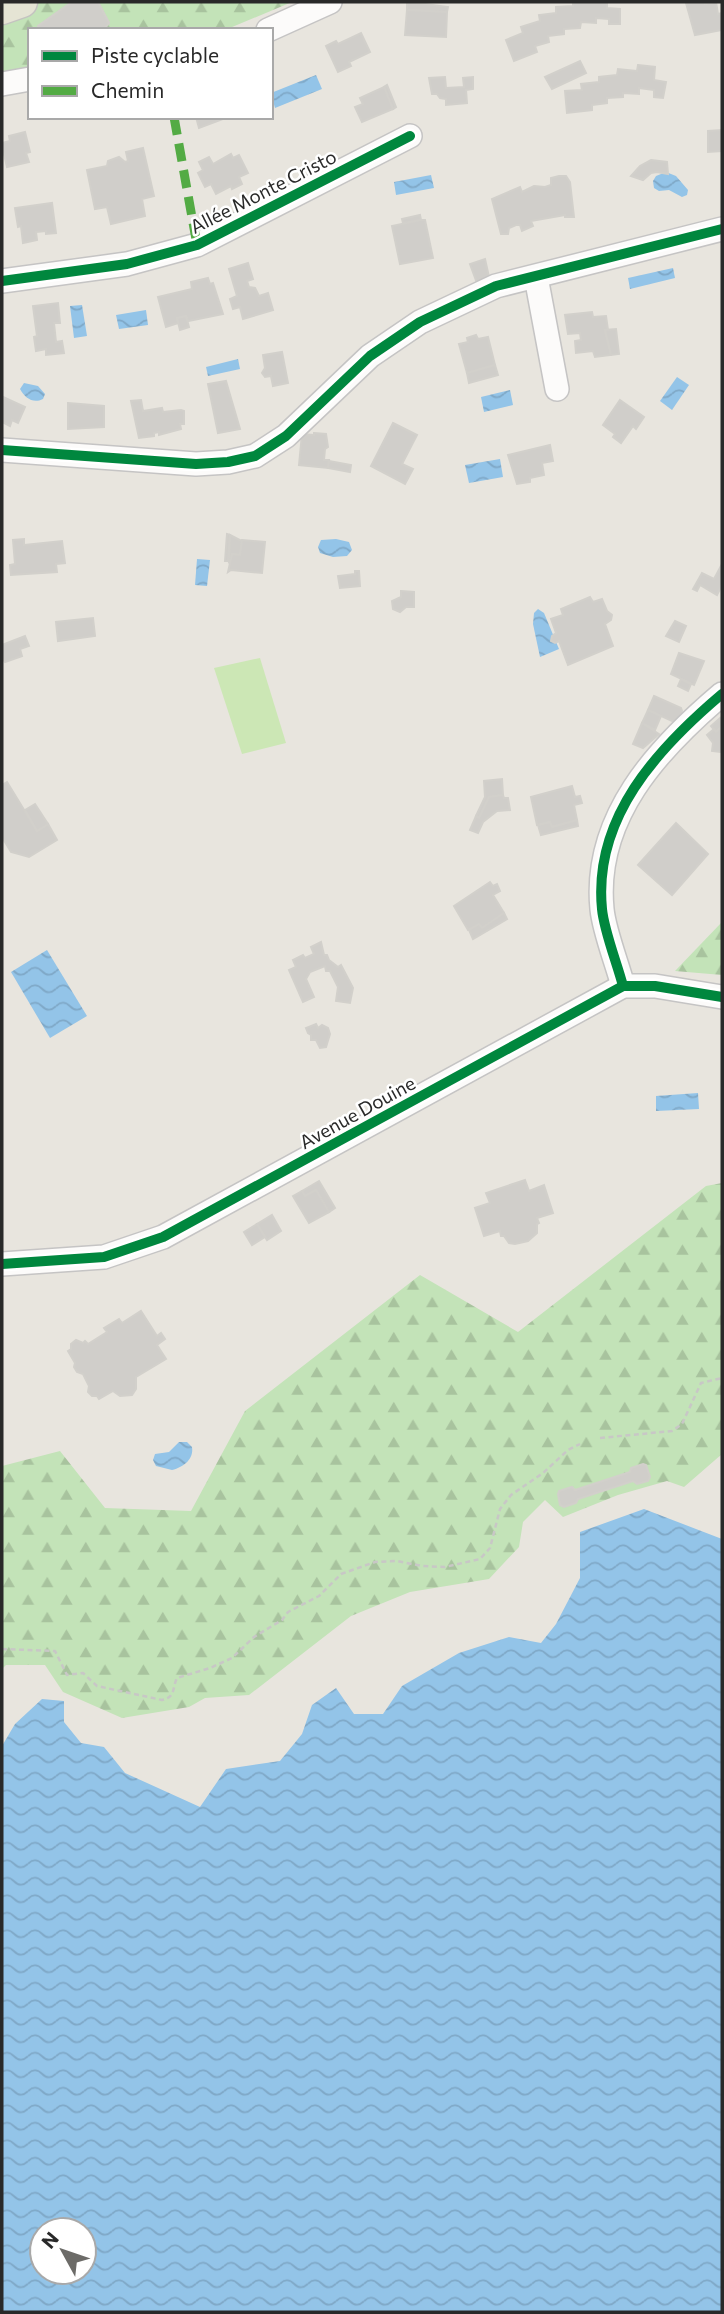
<svg xmlns="http://www.w3.org/2000/svg" width="724" height="2314" viewBox="0 0 724 2314" font-family="Commissioner,sans-serif">
  <defs>
    <pattern id="forest-firs" width="22" height="20" patternUnits="userSpaceOnUse" patternTransform="scale(1.75)"><rect width="22" height="20" fill="#c3e3b8"/><path d="M5 1l3.5 6h-7zM16 11l3.5 6h-7z" fill="#a8c39e"/></pattern>
    <pattern id="water-waves" width="16" height="10" patternUnits="userSpaceOnUse" patternTransform="scale(1.75)"><rect width="16" height="10" fill="#93c4e8"/><path d="M0 5q4-4 8 0t8 0" fill="none" stroke="#7fa8c7"/></pattern>
  </defs>
  <rect width="100%" height="100%" fill="#e8e5de"/>
  <g fill="url(#forest-firs)">
    <polygon points="39,2 292,2 225,30 30,30 30,69 2,75 2,18"/>
    <polygon points="722,922 722,975 675,971"/>
    <polygon points="722,1183 722,1454 684,1487 667,1481 618,1495 563,1517 545,1500 523,1522 519,1547 489,1579 410,1592 351,1616 249,1695 205,1698 189,1707 122,1718 63,1692 45,1665 6,1665 2,1669 2,1466 60,1451 105,1508 191,1511 245,1411 420,1275 518,1332 706,1186"/>
  </g>
  <polygon fill="#cce7b5" points="260,658 286,743 242,754 214,668"/>
  <g fill="url(#water-waves)" fill-rule="evenodd">
    <polygon points="316,75 322,89 275,108 271,93"/>
    <polygon points="666,172 676,176 688,190 687,195 682,197 669,190 659,191 654,188 653,181 656,176"/>
    <polygon points="431,175 434,188 396,195 394,182"/>
    <polygon points="673,268 675,278 630,289 628,278"/>
    <polygon points="82,305 87,336 74,338 70,306"/>
    <polygon points="146,310 148,325 119,329 116,315"/>
    <polygon points="238,359 240,369 208,376 206,367"/>
    <polygon points="677,377 689,385 672,410 660,401"/>
    <path d="M24 383 38 386 45 394 43 399C33 404 25 398 20 389Z"/>
    <polygon points="510,390 513,405 484,412 481,397"/>
    <polygon points="500,459 503,477 469,483 465,465"/>
    <polygon points="336,539 349,542 352,550 347,556 333,557 320,553 318,547 321,540"/>
    <polygon points="197,559 210,560 207,586 195,585"/>
    <polygon points="538,609 544,613 559,649 540,657 533,624 534,613"/>
    <polygon points="47,950 87,1016 50,1038 11,972"/>
    <polygon points="698,1093 699,1109 656,1111 656,1096"/>
    <path d="M179 1442H187L192 1447C194 1459 184 1467 172 1470L156 1466 153 1460 155 1454 169 1452Z"/>
    <path d="M644 1509 722 1539V2312H2V1746L15 1724 42 1699 64 1701V1722L81 1743 104 1747 125 1773 200 1807 226 1769 280 1761 302 1734 312 1705 336 1688 354 1714H383L402 1686 459 1653 509 1637 541 1643 556 1624 580 1578V1532ZM42 2230H84V2272H42Z"/>
  </g>
  <g fill="#d0ceca" stroke="#d2d0cb" stroke-width="2">
    <polygon points="72,2 98,2 109,23 105,28 106,30 40,30 38,26"/>
    <polygon points="72,2 98,2 109,23 105,28 106,30 40,30 38,26"/>
    <polygon points="411,2 448,7 447,12 407,10 407,3"/>
    <polygon points="573,2 607,2 607,8 620,9 620,24 609,24 609,19 596,18 596,23 581,22 580,28 564,29 564,34 548,36 549,42 535,46 537,52 514,61 506,40 523,33 521,27 540,21 539,15 556,13 556,7 573,6"/>
    <polygon points="705,2 705,4 716,2 718,14 722,13 722,30 695,35 686,3"/>
    <polygon points="407,10 447,12 446,37 405,35"/>
    <polygon points="361,33 370,52 349,62 351,66 338,72 326,46 336,41 338,44"/>
    <polygon points="580,61 586,73 552,89 545,77"/>
    <polygon points="638,65 655,67 654,80 666,82 663,98 654,97 654,90 639,88 639,94 623,93 623,97 607,98 607,103 592,105 592,110 567,113 565,91 582,90 581,84 599,82 599,77 617,75 618,69 637,71"/>
    <polygon points="445,77 446,88 464,87 463,78 473,77 473,89 466,90 467,103 446,105 446,99 440,98 437,94 432,94 429,78"/>
    <polygon points="387,85 396,107 393,109 384,87"/>
    <polygon points="384,87 393,109 362,122 355,107 363,104 360,98"/>
    <polygon points="196,117 228,117 199,128"/>
    <polygon points="722,130 722,151 708,152 708,131"/>
    <polygon points="25,132 30,152 26,153 29,162 7,167 4,154 2,155 2,143 10,141 9,136"/>
    <polygon points="143,148 154,196 142,199 145,216 111,224 107,207 95,209 87,170 107,166 108,161 119,157 125,162 128,161 126,152"/>
    <polygon points="231,154 233,158 239,155 248,173 239,177 242,184 232,189 231,186 216,194 211,184 205,187 198,173 203,170 199,162 209,157 213,164"/>
    <polygon points="651,160 667,162 668,174 657,172 651,173 643,180 631,176 640,166"/>
    <polygon points="559,176 566,176 570,182 574,217 565,217 565,215 531,221 533,226 522,231 520,225 516,225 509,228 508,234 501,234 492,199 520,187 522,192 534,186 545,187 551,185 551,178"/>
    <polygon points="52,203 56,233 46,234 46,231 36,232 37,240 23,243 21,226 18,227 15,208"/>
    <polygon points="420,215 421,220 403,223 402,219"/>
    <polygon points="421,220 425,220 433,258 400,264 392,226"/>
    <polygon points="485,259 489,277 477,283 470,264"/>
    <polygon points="248,263 253,279 247,281 249,287 255,288 259,296 268,293 273,310 243,319 240,307 233,309 230,299 237,296 229,269"/>
    <polygon points="208,278 210,284 213,283 223,314 188,321 186,316 177,318 178,323 166,327 158,297 192,289 191,282"/>
    <polygon points="58,303 60,323 54,323 56,342 62,341 64,353 46,355 46,349 36,351 34,337 37,336 33,306"/>
    <polygon points="592,312 593,317 606,316 608,330 605,330 611,355 595,357 593,351 576,353 575,341 581,340 580,333 568,334 565,315"/>
    <polygon points="186,316 189,327 180,330 177,318"/>
    <polygon points="616,329 619,354 611,355 605,330"/>
    <polygon points="476,335 478,339 488,337 495,365 467,373 459,344 468,342 467,338"/>
    <polygon points="282,352 288,383 273,386 271,376 265,377 262,373 265,368 263,355"/>
    <polygon points="495,365 498,375 469,383 467,373"/>
    <polygon points="226,381 240,429 218,433 208,384"/>
    <polygon points="3,397 25,407 18,423 12,420 10,426 2,422"/>
    <polygon points="141,400 143,411 162,408 163,412 181,410 184,411 184,424 180,424 181,429 159,435 159,432 154,433 154,436 139,438 131,401"/>
    <polygon points="620,400 644,417 636,429 633,426 621,443 613,437 615,434 603,425"/>
    <polygon points="68,403 104,406 104,427 68,429"/>
    <polygon points="393,423 417,435 402,464 413,469 405,484 371,466"/>
    <polygon points="314,433 326,434 328,447 325,449 324,460 329,460 328,468 299,465 302,434 314,435"/>
    <polygon points="550,445 553,461 542,463 544,475 530,478 530,482 517,484 508,455"/>
    <polygon points="329,461 351,465 350,472 328,468"/>
    <polygon points="227,534 230,535 228,561 225,561"/>
    <polygon points="230,535 242,541 240,555 232,554 231,561 229,562"/>
    <polygon points="24,539 24,545 62,541 65,563 56,564 57,572 11,575 10,565 15,564 13,540"/>
    <polygon points="242,540 265,542 262,573 231,570 228,572 232,554 240,555"/>
    <polygon points="722,564 722,585 717,595 700,585 697,591 693,589 702,573 714,579"/>
    <polygon points="355,571 359,571 360,586 340,588 338,576 355,574"/>
    <polygon points="401,591 414,592 414,607 406,607 400,612 393,609 392,601 401,597"/>
    <polygon points="590,597 593,602 602,599 607,611 612,615 611,620 605,624 613,646 568,665 559,641 555,643 551,641 552,636 556,633 551,619 563,615 561,609"/>
    <polygon points="93,618 95,636 58,641 56,622"/>
    <polygon points="675,621 686,626 679,642 666,636"/>
    <polygon points="25,636 29,646 20,649 22,656 5,662 2,658 2,645"/>
    <polygon points="679,653 704,661 694,685 671,674"/>
    <polygon points="681,679 691,684 688,691 678,686"/>
    <polygon points="654,696 681,708 682,711 677,720 672,721 648,710"/>
    <polygon points="648,710 661,716 655,730 642,723"/>
    <polygon points="720,718 722,726 716,732 711,726"/>
    <polygon points="642,723 659,734 643,748 633,744"/>
    <polygon points="722,726 722,750 720,752 712,751 713,743 707,735 714,729 716,732"/>
    <polygon points="502,779 503,795 489,797 479,818 476,816 485,797 484,781"/>
    <polygon points="7,782 37,831 48,824 57,840 29,857 11,852 2,837 2,785"/>
    <polygon points="572,786 575,797 580,796 582,803 574,805 577,820 552,827 550,822 537,825 531,797"/>
    <polygon points="503,795 504,798 508,798 510,810 497,811 483,822 478,833 470,830 476,816 479,818 489,797"/>
    <polygon points="35,804 48,824 37,831 25,810"/>
    <polygon points="577,820 578,826 541,835 538,825 550,822 552,827"/>
    <polygon points="676,823 708,854 672,895 638,865"/>
    <polygon points="490,882 493,886 497,884 500,891 493,895 504,913 482,928 479,924 468,930 454,906"/>
    <polygon points="504,913 507,919 473,939 469,930 479,924 482,928"/>
    <polygon points="321,942 324,955 327,955 329,960 338,967 341,965 353,988 350,1003 336,1001 338,987 330,971 326,971 325,966 310,972 306,979 314,997 303,1002 289,970 296,967 293,960 303,955 305,958 314,954 311,947"/>
    <polygon points="316,1024 318,1028 322,1025 328,1028 330,1034 326,1047 320,1048 316,1040 311,1040 311,1035 308,1033 306,1028"/>
    <polygon points="525,1180 529,1191 544,1185 553,1213 537,1218 539,1223 537,1224 537,1233 528,1241 515,1244 509,1243 504,1236 501,1236 500,1231 484,1236 475,1208 490,1203 486,1193"/>
    <polygon points="319,1181 335,1208 329,1212 316,1190 305,1196 302,1191"/>
    <polygon points="316,1190 329,1212 309,1223 293,1196 302,1191 305,1196"/>
    <polygon points="272,1215 281,1231 267,1240 257,1224"/>
    <polygon points="257,1224 265,1237 252,1245 244,1232"/>
    <polygon points="141,1311 157,1336 161,1333 165,1339 157,1345 166,1359 136,1377 136,1389 132,1395 120,1396 113,1391 99,1399 97,1396 92,1396 88,1392 89,1386 83,1374 77,1372 74,1367 75,1363 68,1351 71,1349 71,1344 76,1340 83,1343 85,1341 88,1344 107,1332 104,1328 119,1319 122,1323"/>
    <polygon points="643,1464 646,1465 650,1477 648,1481 637,1484 633,1481 578,1499 576,1503 564,1507 560,1505 558,1494 559,1491 572,1487 575,1490 630,1472 631,1468"/>
  </g>
  <g fill="none" stroke-linecap="round" stroke-linejoin="round">
    <defs>
      <g id="minor">
        <polyline points="268,30 330,2"/>
        <polyline points="2,84 30,79"/>
        <polyline points="536,277 557,389"/>
        <polyline points="2,281 127,264 197,245 410,136"/>
        <polyline points="2,450 196,464 228,462 255,456 286,436 370,356 420,322 496,286 722,229"/>
        <path d="M623 986C617 963 604 931 602 909 593 818 657 749 722 694"/>
        <polyline points="2,1264 104,1257 163,1237 623,986 655,986 722,997"/>
      </g>
      <polyline id="major" points="2,9 22,2"/>
    </defs>
    <use href="#minor" stroke="#c5c4c4" stroke-width="26"/>
    <use href="#major" stroke="#c4c3c0" stroke-width="33"/>
    <g stroke="#c8c7c6" stroke-width="2.5" stroke-dasharray="5 3.5" stroke-linecap="butt">
      <polyline points="600,1438 672,1431 682,1424 701,1383 722,1378"/>
      <path d="M2 1649 55 1651 67 1675 83 1673 97 1686 162 1700C176 1697 172 1688 177 1678L210 1668 232 1658 254 1637 282 1620 288 1612 319 1596 341 1574 375 1562 397 1561 422 1566 445 1567 480 1559 490 1548 500 1509 511 1495 543 1473 568 1450 580 1444"/>
    </g>
    <use href="#minor" stroke="#fcfbfa" stroke-width="23"/>
    <use href="#major" stroke="#e5e4d4" stroke-width="30"/>
    <polyline stroke="#53ab44" stroke-width="9" stroke-dasharray="18 9" stroke-linecap="butt" points="174,117 197,245"/>
    <defs>
      <g id="cycleway">
        <polyline points="2,281 127,264 197,245 410,136"/>
        <polyline points="2,450 196,464 228,462 255,456 286,436 370,356 420,322 496,286 722,229"/>
        <path d="M623 986C617 963 604 931 602 909 593 818 657 749 722 694"/>
        <polyline points="2,1264 104,1257 163,1237 623,986 655,986 722,997"/>
      </g>
    </defs>
    <use href="#cycleway" stroke="#fff" stroke-width="15"/>
    <use href="#cycleway" stroke="#00873e" stroke-width="10"/>
  </g>
  <g text-anchor="middle" dominant-baseline="central" stroke-width="5" stroke-linejoin="round" paint-order="stroke">
    <g font-size="19" fill="#292929" stroke="#fff">
      <text transform="translate(263 191) rotate(-27)">Allée Monte Cristo</text>
      <text transform="translate(357 1112) rotate(-29)">Avenue Douine</text>
    </g>
  </g>
  <rect width="724" height="2314" fill="none" stroke="#292929" stroke-width="7"/>
  <rect x="28" y="28" width="245" height="91" fill="#ffffff" stroke="#a9a9a9" stroke-width="2"/>
  <rect x="42" y="51" width="35" height="10" fill="#00873e" stroke="#a9a9a9" stroke-width="2"/>
  <text x="91" y="63" font-size="21" fill="#292929">Piste cyclable</text>
  <rect x="42" y="86" width="35" height="10" fill="#53ab44" stroke="#a9a9a9" stroke-width="2"/>
  <text x="91" y="98" font-size="21" fill="#292929">Chemin</text>
  <g transform="translate(63 2251) rotate(310)"><circle r="33" fill="#ffffff" stroke="#a9a9a9" stroke-width="2"/>
  <path d="M0-5L12 26L0 18L-12 26Z" fill="#6c6b68"/>
  <text y="-10" font-size="19" font-weight="bold" text-anchor="middle" fill="#292929">N</text>
  </g>
</svg>
